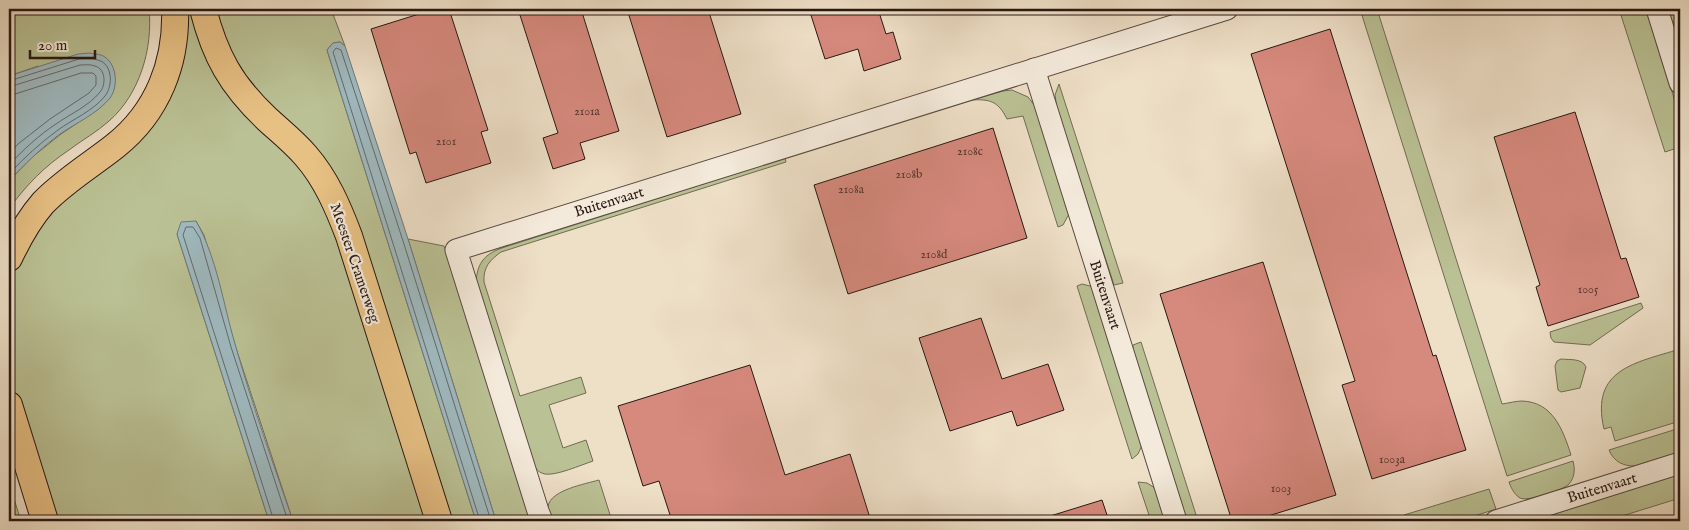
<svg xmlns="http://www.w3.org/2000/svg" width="1689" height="530" viewBox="0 0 1689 530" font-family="'IM FELL English',serif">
  <rect width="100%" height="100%" fill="#eedfc7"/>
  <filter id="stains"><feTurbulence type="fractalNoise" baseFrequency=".004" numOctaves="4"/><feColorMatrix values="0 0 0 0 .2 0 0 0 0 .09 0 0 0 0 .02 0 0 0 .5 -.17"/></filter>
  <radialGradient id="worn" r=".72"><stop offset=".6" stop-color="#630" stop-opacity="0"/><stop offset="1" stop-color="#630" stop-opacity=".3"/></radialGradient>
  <g fill="#bac194" stroke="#716c54">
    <path d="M9 9H149C153 48 140 94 109 121 97 132 82 140 69 150 45 166 26 185 9 209V181L31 158 61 134 101 107 38 66 9 76Z"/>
    <polygon points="184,9 194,9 300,162 326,202 431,521 293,521 235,345 204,235 196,221 177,234 269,521 54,521 9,376 9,283 16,262 49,209 120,152"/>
    <polygon points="211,9 319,9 322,10 331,9 345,46 340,42 333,43 327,50 476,521 447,521 356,233 246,85"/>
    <path d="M1360 9H1377L1502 404C1509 403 1516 401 1522 401 1553 402 1563 430 1571 455L1507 476Z"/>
    <polygon points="1619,9 1646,9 1680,117 1680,147 1665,152"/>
    <polygon points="1668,9 1680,9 1680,27 1672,22"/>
    <polygon points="1059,84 1123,283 1114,285 1057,109 1055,95"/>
    <path d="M1012 90 1028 97 1035 106 1069 214 1063 225 1058 227 1023 116 1007 119C998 101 990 99 971 100L1003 91Z"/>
    <path d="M785 158 786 162 501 252C490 260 483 267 484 282L520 396 581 377 586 393 549 405 563 448 586 440 593 461C581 465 556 476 545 474 539 473 536 469 533 464L476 287C476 264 483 254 505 247Z"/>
    <polygon points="408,239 444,246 531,521 496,521"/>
    <polygon points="1082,284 1090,286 1094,290 1142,445 1138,454 1132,459 1077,286"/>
    <polygon points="1641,303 1643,308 1590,345 1554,342 1551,338 1550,332"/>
    <polygon points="1141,342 1198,521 1187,521 1133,350 1133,345"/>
    <path d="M1680 349V421L1615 441 1611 427 1604 429C1590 369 1635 363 1680 349Z"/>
    <path d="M1561 359C1570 360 1582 358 1586 367L1580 388 1561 392 1558 390 1555 366 1557 361Z"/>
    <path d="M1680 428V452L1635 466C1623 466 1614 462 1609 450Z"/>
    <path d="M1573 461C1575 469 1575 477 1569 484 1563 490 1528 502 1520 498 1514 494 1511 488 1509 482Z"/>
    <polygon points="1680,474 1680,498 1606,521 1532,521"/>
    <path d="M599 480 612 521H551C550 516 547 511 548 506 551 490 585 484 599 480Z"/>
    <polygon points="1138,482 1147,483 1155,488 1167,521 1151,521"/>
    <polygon points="9,483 21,521 9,521"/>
    <polygon points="1489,489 1496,509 1459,521 1406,521 1404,515"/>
  </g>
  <g fill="#9fbac0" stroke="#6f797b">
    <polygon points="340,42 345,46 408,239 496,521 476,521 327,50 333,43"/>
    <path d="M90 53C93 54 98 54 101 55 117 61 119 86 110 98 97 114 76 123 60 134 41 148 25 164 9 181V76L78 54Z"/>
    <path d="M196 221C217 258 223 303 235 344 252 404 273 463 293 521H269L177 234 181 222Z"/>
  </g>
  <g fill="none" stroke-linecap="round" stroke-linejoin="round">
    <g stroke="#64696a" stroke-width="1">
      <path d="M9 81 79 59C85 59 92 58 98 60 113 64 113 86 105 96 93 111 73 119 58 130 40 143 24 158 9 174"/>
      <path d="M9 87 80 65C85 65 90 64 95 66 106 69 106 85 100 92 89 106 70 114 56 124 39 135 23 150 9 165"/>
      <polyline points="9,95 15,94 81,73 93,73 96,76 96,85 89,93 50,119 18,144 9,154"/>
      <polyline points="274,521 183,235 186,227 193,227 200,238 231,347 288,521"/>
      <polyline points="480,521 333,52 336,48 341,50 403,241 491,521"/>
    </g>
  </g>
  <g fill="#d6897d" stroke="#281813">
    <polygon points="435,9 449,9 488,130 481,132 491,163 426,183 416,152 410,154 371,29"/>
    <polygon points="518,9 581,9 619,131 580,143 585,159 553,169 543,138 558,133"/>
    <polygon points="627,9 708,9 741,114 667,137"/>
    <polygon points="809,9 878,9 886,34 893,32 901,59 864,71 858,49 825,59"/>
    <polygon points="1330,29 1433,356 1436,355 1466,450 1372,479 1342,385 1355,381 1251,54"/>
    <polygon points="1575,112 1621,259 1626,258 1639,297 1548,326 1536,287 1540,285 1494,137"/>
    <polygon points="993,128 1027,238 848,294 814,185"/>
    <polygon points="1263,262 1336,495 1252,521 1232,521 1160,294"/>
    <polygon points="981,318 1002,379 1048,364 1064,410 1017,426 1012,411 950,431 919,338"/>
    <polygon points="750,365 785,475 850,454 870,518 860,521 672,521 659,481 643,486 618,406"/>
    <polygon points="1102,500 1109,521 1047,521 1047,517"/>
  </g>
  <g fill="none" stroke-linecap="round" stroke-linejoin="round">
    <defs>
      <g id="minor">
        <polyline points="1657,9 1680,83"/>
        <polyline points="1034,69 1176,521"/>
        <polyline points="542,521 538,511 456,250 1227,9"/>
        <polyline points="1496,521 1680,463"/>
      </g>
      <g id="major">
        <path d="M203 9C215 56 231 85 267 119 280 131 294 142 306 156 326 179 338 207 349 236L439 521"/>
        <path d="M9 258C18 239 29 219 43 203 64 181 91 165 115 146 158 112 177 62 175 9"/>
        <polyline points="9,405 45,521"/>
      </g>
    </defs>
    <use href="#minor" stroke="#5a4a40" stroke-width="23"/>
    <use href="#major" stroke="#281813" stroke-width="28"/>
    <use href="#minor" stroke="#f4eadb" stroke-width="21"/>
    <use href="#major" stroke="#e7c084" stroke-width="26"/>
  </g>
  <g text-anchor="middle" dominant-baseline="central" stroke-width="4.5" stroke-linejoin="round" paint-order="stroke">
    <g font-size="12" fill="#54342e">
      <text x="587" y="111">2101a</text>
      <text x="446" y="141">2101</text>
      <text x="970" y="151">2108c</text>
      <text x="909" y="174">2108b</text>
      <text x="851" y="189">2108a</text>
      <text x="934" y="254">2108d</text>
      <text x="1588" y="289">1005</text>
      <text x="1392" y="459">1003a</text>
      <text x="1281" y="488">1003</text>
    </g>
    <g font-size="15" fill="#281813" stroke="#f4eadb">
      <text transform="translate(609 202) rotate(-17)">Buitenvaart</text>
      <text transform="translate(355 263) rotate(71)">Meester Cramerweg</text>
      <text transform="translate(1105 295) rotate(72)">Buitenvaart</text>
      <text transform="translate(1602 488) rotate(-17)">Buitenvaart</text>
    </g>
  </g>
  <rect width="1689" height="530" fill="none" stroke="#eedfc7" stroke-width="30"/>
  <rect x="10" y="10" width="1669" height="510" fill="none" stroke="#281813" stroke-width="2.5"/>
  <rect x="15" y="15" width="1659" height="500" fill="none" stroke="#281813"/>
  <path d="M30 50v8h65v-8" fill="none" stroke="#281813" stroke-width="2.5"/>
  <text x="38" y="50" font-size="15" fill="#281813" stroke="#f4eadb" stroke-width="4" paint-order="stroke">20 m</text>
  <rect width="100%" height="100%" filter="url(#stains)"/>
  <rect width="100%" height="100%" fill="url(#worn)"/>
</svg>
